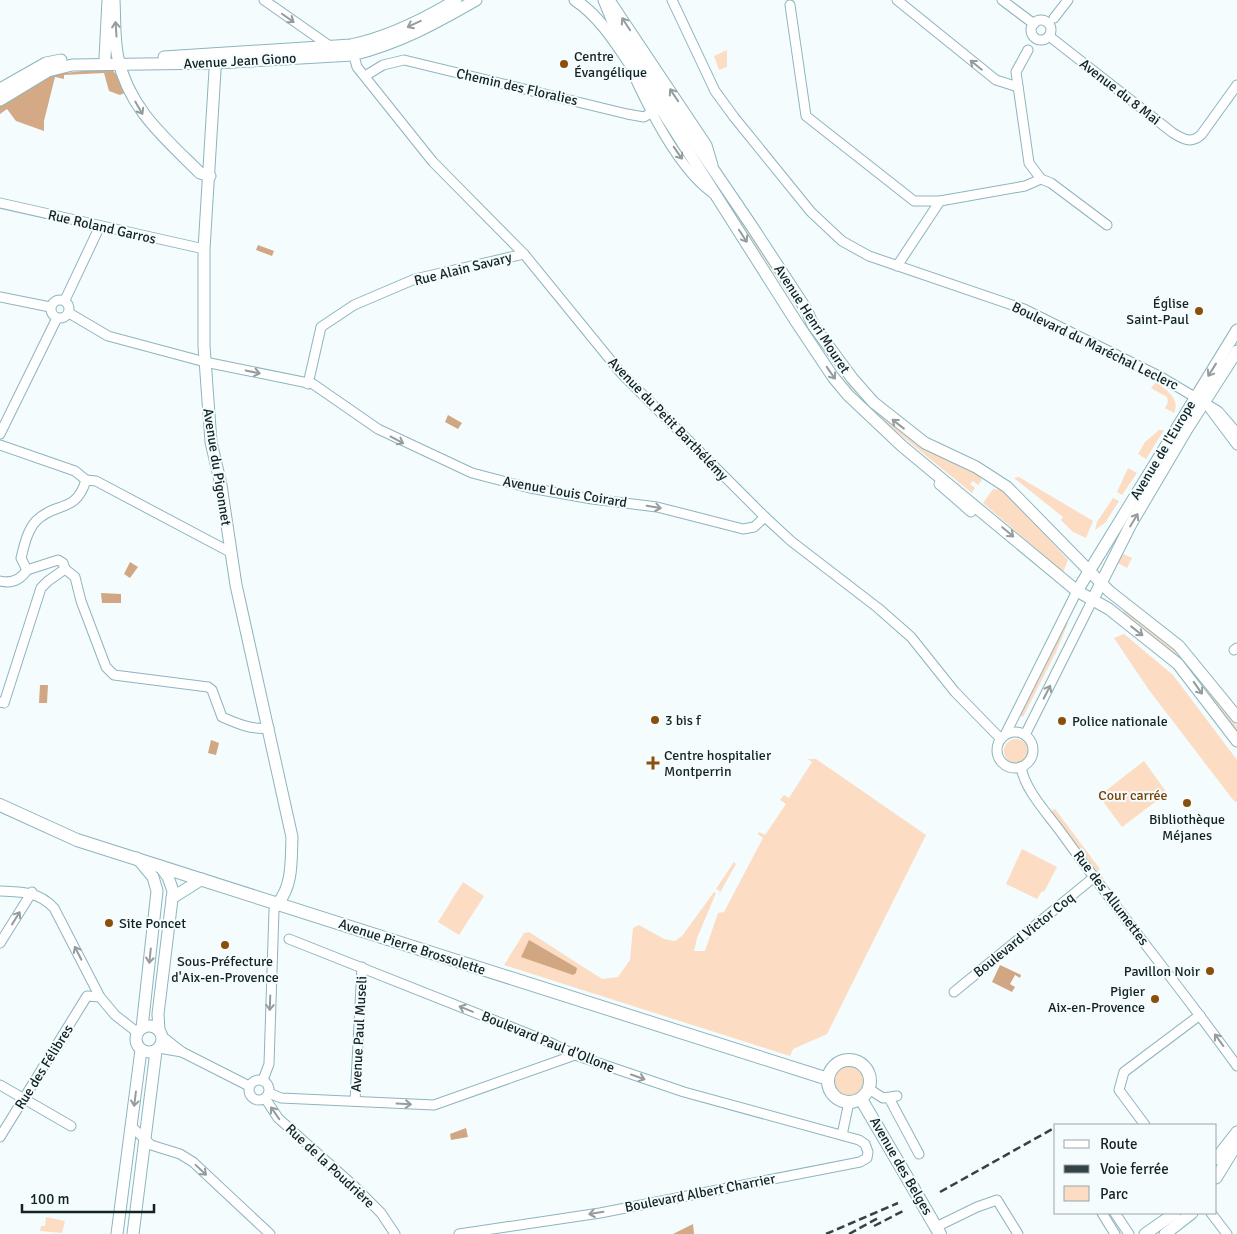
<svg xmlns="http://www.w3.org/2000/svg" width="1237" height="1234" viewBox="0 0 1237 1234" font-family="Signika,sans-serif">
  <rect width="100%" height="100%" fill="#f4fcfe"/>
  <g fill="#fcdcc2">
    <polygon points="727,50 727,67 719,70 714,56"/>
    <polygon points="675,119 836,364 930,450 980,476 982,480 978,485 973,481 970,484 975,488 972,493 887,424 849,386 672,120"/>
    <path d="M1156 382C1166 390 1181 399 1174 413L1165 408 1168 402 1167 397 1151 388Z"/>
    <polygon points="1159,430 1164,430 1146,459 1138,454 1145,442"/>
    <polygon points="1128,468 1137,473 1122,495 1117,492"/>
    <polygon points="1019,477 1093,521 1086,538 1073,532 1061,520 1063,517 1014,478"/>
    <polygon points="993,489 1001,490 1008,495 1068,560 1063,572 983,503"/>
    <polygon points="1113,498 1119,501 1105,523 1095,530 1097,522"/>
    <polygon points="1121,553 1132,558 1127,568 1116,562"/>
    <polygon points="1125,610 1179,653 1237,726 1237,733 1122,613"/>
    <polygon points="1065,622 1068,623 1056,652 1023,717 1019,715"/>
    <polygon points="1124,634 1173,675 1237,760 1237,802 1234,801 1149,690 1114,638"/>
    <circle cx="1016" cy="751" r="12"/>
    <polygon points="808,759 816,759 926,835 827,1034 793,1049 790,1056 504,965 524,933 529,932 602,979 618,977 630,960 633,928 639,925 664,939 675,941 682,936 714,892 716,893 697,938 694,951 705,951 718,913 724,912 763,838 758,834 759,832 765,835 786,804 780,800 784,795 789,798 812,762"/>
    <polygon points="1144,761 1167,793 1122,827 1099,796"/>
    <polygon points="1055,809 1100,869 1098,871 1104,879 1103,879 1051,811"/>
    <polygon points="1022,849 1057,867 1044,892 1042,891 1037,899 1006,884"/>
    <polygon points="734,862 736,864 718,896 720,891 716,889"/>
    <polygon points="463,882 484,896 459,935 438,922"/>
    <circle cx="850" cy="1080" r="16"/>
    <polygon points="46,1217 65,1221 62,1233 40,1231 41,1226 45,1226"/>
  </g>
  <g fill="#d4a986">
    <polygon points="111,68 129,91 120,95 109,91 104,73 64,75 64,79 55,77 44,121 44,131 16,121 7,109 0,114 0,104 46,75"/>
    <polygon points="693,1224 694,1234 673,1234"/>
  </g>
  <g fill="#d1a783">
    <polygon points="258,245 274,251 272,256 256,250"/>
    <polygon points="448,415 462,423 458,429 445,422"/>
    <polygon points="130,562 138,567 130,578 124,574"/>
    <polygon points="101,593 121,594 121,603 102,603"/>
    <polygon points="40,685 48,685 47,703 39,703"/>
    <polygon points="211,740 219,743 216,755 208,753"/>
    <polygon points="529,940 577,968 576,973 573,975 521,957"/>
    <polygon points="1000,965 1021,975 1020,978 1015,975 1010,984 1015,987 1012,992 992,982"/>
    <polygon points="466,1128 468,1137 451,1140 450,1134"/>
  </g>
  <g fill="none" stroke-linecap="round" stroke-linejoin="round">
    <defs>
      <g id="street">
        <polyline points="264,0 331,47"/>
        <polyline points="610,0 707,145 713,165"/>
        <polyline points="672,0 715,91 734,117 811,212 842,241 869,256 1024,309 1161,377 1218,411 1237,433"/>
        <polyline points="897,0 996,80 1018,87"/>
        <polyline points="1002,0 1034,24"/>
        <polyline points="790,5 806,116 914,201 940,201 1025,186 1041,179"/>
        <polyline points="1054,18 1068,0"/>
        <circle cx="1041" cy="30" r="10"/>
        <path d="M1049 36 1173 133C1183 139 1191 144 1201 135L1237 85"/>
        <polyline points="352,49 357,67 433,162 524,254 621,373 765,517 791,541 878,608 911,637 955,692 1001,739"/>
        <polyline points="1028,50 1016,72 1029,163 1041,179 1051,183 1107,225"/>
        <polyline points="365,76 383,65 404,60 627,114 644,117 664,105"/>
        <path d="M634 76C650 111 681 172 714 194"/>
        <polyline points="0,203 204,249"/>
        <polyline points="897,266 940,201"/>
        <polyline points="0,297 50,307"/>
        <circle cx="60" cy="309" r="9"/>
        <polyline points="65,300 100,226"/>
        <polyline points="69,313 108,336 205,362 313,384 378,429 472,473 530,488 592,499 657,507 743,529 754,527 765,517"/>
        <polyline points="308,384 321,327 354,305 415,279 524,254"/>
        <polyline points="1210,409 1237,445"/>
        <polyline points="0,434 57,318"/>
        <path d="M0 445 75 471 86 480C76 514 56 501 36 521 27 531 24 546 21 558L27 570 58 560 63 563 65 569 48 581 41 588 4 703 0 702"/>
        <polyline points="86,480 96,481 230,552"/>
        <polyline points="939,484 971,512"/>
        <path d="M65 569 75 577 81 601 106 667 114 675 208 687 212 690 222 717C238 724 252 730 269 728"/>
        <path d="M0 581C12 584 21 579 27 570"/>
        <polyline points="1234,650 1237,648"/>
        <circle cx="1015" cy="750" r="18"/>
        <polyline points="1005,735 1077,591"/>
        <polyline points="1025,735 1093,599"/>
        <path d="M1021 767C1025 791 1049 815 1063 835 1119 913 1181 988 1237 1066"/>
        <path d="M0 891C22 892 38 891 54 908L100 997 115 1015 138 1033"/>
        <polyline points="289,939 549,1042 575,1055 684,1092 859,1140 865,1144 868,1152 867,1158 860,1162 600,1213 459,1234"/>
        <polyline points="0,943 32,892"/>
        <polyline points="954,992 1093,878"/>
        <polyline points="163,1037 182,1052 249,1086"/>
        <polyline points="159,1048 182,1052"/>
        <circle cx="259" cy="1090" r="10"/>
        <polyline points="263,1080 269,1064 274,910 278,903"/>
        <polyline points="0,1085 71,1126"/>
        <polyline points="869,1089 883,1098 897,1096"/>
        <polyline points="269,1093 281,1098 434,1105 575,1055"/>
        <polyline points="265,1098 278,1118 353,1185 381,1213 395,1234"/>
        <polyline points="889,1098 919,1154"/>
        <polyline points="355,1101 362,967"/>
        <polyline points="1145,1125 1119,1090 1124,1072 1200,1015"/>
        <polyline points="131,1126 151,1145 180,1154 193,1162 270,1234"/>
        <polyline points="842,1135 849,1102"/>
        <polyline points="0,1137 87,996 100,997"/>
        <polyline points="1102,1213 1115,1234"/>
        <polyline points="1115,1213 1129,1234"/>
        <polyline points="1211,1213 1227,1234"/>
        <polyline points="936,1227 977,1207 997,1200 1018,1234"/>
      </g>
      <g id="secondary">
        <path d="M114 0C115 19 114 40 118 58 129 109 165 138 200 173L210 176"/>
        <path d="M575 0C608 22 626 62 651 93L797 323 833 377 848 395 902 446 1077 591 1109 609 1178 664 1237 741"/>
        <polyline points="604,0 613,22 751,225 806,309 813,325 852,378 873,402 925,443 976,467 1007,487 1109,591 1179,646 1237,717"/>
        <path d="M216 54 204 249V346L211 442 221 485 236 585 292 837C291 860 293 885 278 903"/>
        <path d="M164 57 351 45C389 37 423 20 456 0"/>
        <polyline points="105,58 108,0"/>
        <polyline points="0,89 46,63 61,60"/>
        <path d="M0 100 48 71 72 65 216 63 352 55C400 43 434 24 476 0"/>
        <polyline points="1077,591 1237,330"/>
        <polyline points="1093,599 1131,524 1187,429 1237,351"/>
        <polyline points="137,858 153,877 157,891 142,1028"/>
        <polyline points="172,898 202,879"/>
        <circle cx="149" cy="1039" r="13"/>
        <polyline points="159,1030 158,1014 173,891 168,877 160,866"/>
        <polyline points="1216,1159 1237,1132"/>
        <polyline points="1216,1178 1237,1144"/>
        <polyline points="117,1234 141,1050"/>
        <polyline points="133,1234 156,1051"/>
        <polyline points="1145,1234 1175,1213"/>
        <polyline points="1165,1234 1192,1213"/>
      </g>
      <g id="primary">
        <polyline points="0,805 77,840 828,1079"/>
        <circle cx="849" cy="1081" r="21"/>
        <polyline points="861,1099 905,1174"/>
        <polyline points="930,1217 940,1234"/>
      </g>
    </defs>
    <use href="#street" stroke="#8db5be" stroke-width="11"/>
    <use href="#secondary" stroke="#8db5be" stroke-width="13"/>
    <use href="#primary" stroke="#8db5be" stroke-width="14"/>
    <use href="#street" stroke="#fff" stroke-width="9"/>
    <use href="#secondary" stroke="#fff" stroke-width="11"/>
    <use href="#primary" stroke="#fff" stroke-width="12"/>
    <g stroke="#344346" stroke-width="2.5" stroke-dasharray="8 4" stroke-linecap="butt">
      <polyline points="940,1192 1056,1127"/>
      <polyline points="874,1226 903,1211"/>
      <polyline points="826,1234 898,1203"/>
      <polyline points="849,1234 878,1218"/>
    </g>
    <defs>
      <polyline id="primary-bridge" points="905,1174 930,1217"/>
    </defs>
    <use href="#primary-bridge" stroke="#8db5be" stroke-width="14" stroke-linecap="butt"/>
    <use href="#primary-bridge" stroke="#fff" stroke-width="12"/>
  </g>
  <defs><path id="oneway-shaft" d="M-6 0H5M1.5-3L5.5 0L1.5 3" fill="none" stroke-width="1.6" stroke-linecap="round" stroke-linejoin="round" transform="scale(1.25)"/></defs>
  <g stroke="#949c9d">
    <use href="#oneway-shaft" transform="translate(288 18) rotate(35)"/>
    <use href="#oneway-shaft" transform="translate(414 24) rotate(155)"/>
    <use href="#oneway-shaft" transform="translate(626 24) rotate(-123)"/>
    <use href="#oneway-shaft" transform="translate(116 29) rotate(-94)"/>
    <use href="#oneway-shaft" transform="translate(976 65) rotate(-141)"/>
    <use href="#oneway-shaft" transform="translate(674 95) rotate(-124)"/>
    <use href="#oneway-shaft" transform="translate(139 108) rotate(60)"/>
    <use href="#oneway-shaft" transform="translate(678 153) rotate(55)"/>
    <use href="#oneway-shaft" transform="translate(743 236) rotate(57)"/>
    <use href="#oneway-shaft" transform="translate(1212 370) rotate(122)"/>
    <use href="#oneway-shaft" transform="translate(253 372) rotate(12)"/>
    <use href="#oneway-shaft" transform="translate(831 373) rotate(55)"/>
    <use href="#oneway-shaft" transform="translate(898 424) rotate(-142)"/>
    <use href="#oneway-shaft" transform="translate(397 440) rotate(28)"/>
    <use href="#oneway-shaft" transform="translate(654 507) rotate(9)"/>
    <use href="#oneway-shaft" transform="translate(1134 520) rotate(-59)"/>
    <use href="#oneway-shaft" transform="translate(1008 532) rotate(40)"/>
    <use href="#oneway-shaft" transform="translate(1137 631) rotate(38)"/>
    <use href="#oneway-shaft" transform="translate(1198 688) rotate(55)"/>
    <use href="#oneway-shaft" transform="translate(1047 692) rotate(-63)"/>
    <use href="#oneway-shaft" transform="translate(16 918) rotate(-58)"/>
    <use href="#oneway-shaft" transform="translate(78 953) rotate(-117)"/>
    <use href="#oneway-shaft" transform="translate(150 956) rotate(96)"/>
    <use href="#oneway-shaft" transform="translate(270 1003) rotate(92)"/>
    <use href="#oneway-shaft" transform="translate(466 1009) rotate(-158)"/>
    <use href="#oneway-shaft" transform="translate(1219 1040) rotate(-126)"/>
    <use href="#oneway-shaft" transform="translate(638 1077) rotate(19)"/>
    <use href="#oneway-shaft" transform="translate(135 1099) rotate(97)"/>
    <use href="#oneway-shaft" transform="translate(404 1104) rotate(3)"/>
    <use href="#oneway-shaft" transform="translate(275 1113) rotate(-125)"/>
    <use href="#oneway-shaft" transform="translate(201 1170) rotate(43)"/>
    <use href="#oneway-shaft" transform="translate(596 1213) rotate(171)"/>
  </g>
  <g fill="#8b4f0c" stroke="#f4fcfe" stroke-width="2">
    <circle cx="564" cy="64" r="5"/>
    <circle cx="1199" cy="311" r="5"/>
    <circle cx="655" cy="720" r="5"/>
    <circle cx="1062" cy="721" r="5"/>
    <path d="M650.5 755.5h5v5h5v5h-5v5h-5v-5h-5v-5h5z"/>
    <circle cx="1187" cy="803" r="5"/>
    <circle cx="109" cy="923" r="5"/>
    <circle cx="225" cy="945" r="5"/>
    <circle cx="1210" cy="971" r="5"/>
    <circle cx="1155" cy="999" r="5"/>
  </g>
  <g text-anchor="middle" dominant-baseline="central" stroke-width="4" stroke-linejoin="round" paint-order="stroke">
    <g font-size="14" fill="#122225" stroke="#f4fcfe" text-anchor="start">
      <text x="574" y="56">Centre<tspan x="574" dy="16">Évangélique</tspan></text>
      <text x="1189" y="303" text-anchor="end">Église<tspan x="1189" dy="16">Saint-Paul</tspan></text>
      <text x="665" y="720">3 bis f</text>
      <text x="1072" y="721">Police nationale</text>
      <text x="664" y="755">Centre hospitalier<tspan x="664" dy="16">Montperrin</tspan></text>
      <text x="1187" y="819" text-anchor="middle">Bibliothèque<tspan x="1187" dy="16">Méjanes</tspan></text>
      <text x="119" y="923">Site Poncet</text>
      <text x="225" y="961" text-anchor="middle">Sous-Préfecture<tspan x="225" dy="16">d'Aix-en-Provence</tspan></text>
      <text x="1200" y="971" text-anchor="end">Pavillon Noir</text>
      <text x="1145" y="991" text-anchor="end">Pigier<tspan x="1145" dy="16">Aix-en-Provence</tspan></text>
    </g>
    <g font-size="14" fill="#122225" stroke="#f4fcfe">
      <text transform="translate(240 61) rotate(-3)">Avenue Jean Giono</text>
      <text transform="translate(517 87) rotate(13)">Chemin des Floralies</text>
      <text transform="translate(1120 92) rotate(38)">Avenue du 8 Mai</text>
      <text transform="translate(102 227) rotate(13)">Rue Roland Garros</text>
      <text transform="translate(463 269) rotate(-14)">Rue Alain Savary</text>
      <text transform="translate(812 319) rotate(57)">Avenue Henri Mouret</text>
      <text transform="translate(1095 346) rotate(26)">Boulevard du Maréchal Leclerc</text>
      <text transform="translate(668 419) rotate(46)">Avenue du Petit Barthélémy</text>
      <text transform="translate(1163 450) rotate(-59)">Avenue de l'Europe</text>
      <text transform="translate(217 467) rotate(81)">Avenue du Pigonnet</text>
      <text transform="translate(565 492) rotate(10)">Avenue Louis Coirard</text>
      <text transform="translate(1111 898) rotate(53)">Rue des Allumettes</text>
      <text transform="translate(1024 935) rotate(-39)">Boulevard Victor Coq</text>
      <text transform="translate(412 947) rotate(18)">Avenue Pierre Brossolette</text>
      <text transform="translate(359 1034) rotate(-87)">Avenue Paul Museli</text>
      <text transform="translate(548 1042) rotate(22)">Boulevard Paul d'Ollone</text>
      <text transform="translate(44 1067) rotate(-58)">Rue des Félibres</text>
      <text transform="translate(330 1166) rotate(43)">Rue de la Poudrière</text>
      <text transform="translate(901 1166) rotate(60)">Avenue des Belges</text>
      <text transform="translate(700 1193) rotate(-11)">Boulevard Albert Charrier</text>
    </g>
    <g font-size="14" fill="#764101" stroke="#f4fcfe">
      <text x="1133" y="795">Cour carrée</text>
    </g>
  </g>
  <rect x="1054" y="1124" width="162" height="90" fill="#f4fcfe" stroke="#9aa5a7"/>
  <rect x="1064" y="1140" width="25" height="8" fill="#ffffff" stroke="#9aa5a7"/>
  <text x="1100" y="1149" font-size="15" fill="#122225">Route</text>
  <rect x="1064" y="1165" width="25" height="8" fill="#344346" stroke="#9aa5a7"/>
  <text x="1100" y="1174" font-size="15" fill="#122225">Voie ferrée</text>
  <rect x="1064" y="1186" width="25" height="15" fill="#fcdcc2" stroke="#9aa5a7"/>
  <text x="1100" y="1199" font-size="15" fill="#122225">Parc</text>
  <path d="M22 1204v8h132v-8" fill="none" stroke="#122225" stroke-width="2.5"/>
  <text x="30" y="1204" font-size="15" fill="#122225" stroke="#f4fcfe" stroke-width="4" paint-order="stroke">100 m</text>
</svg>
